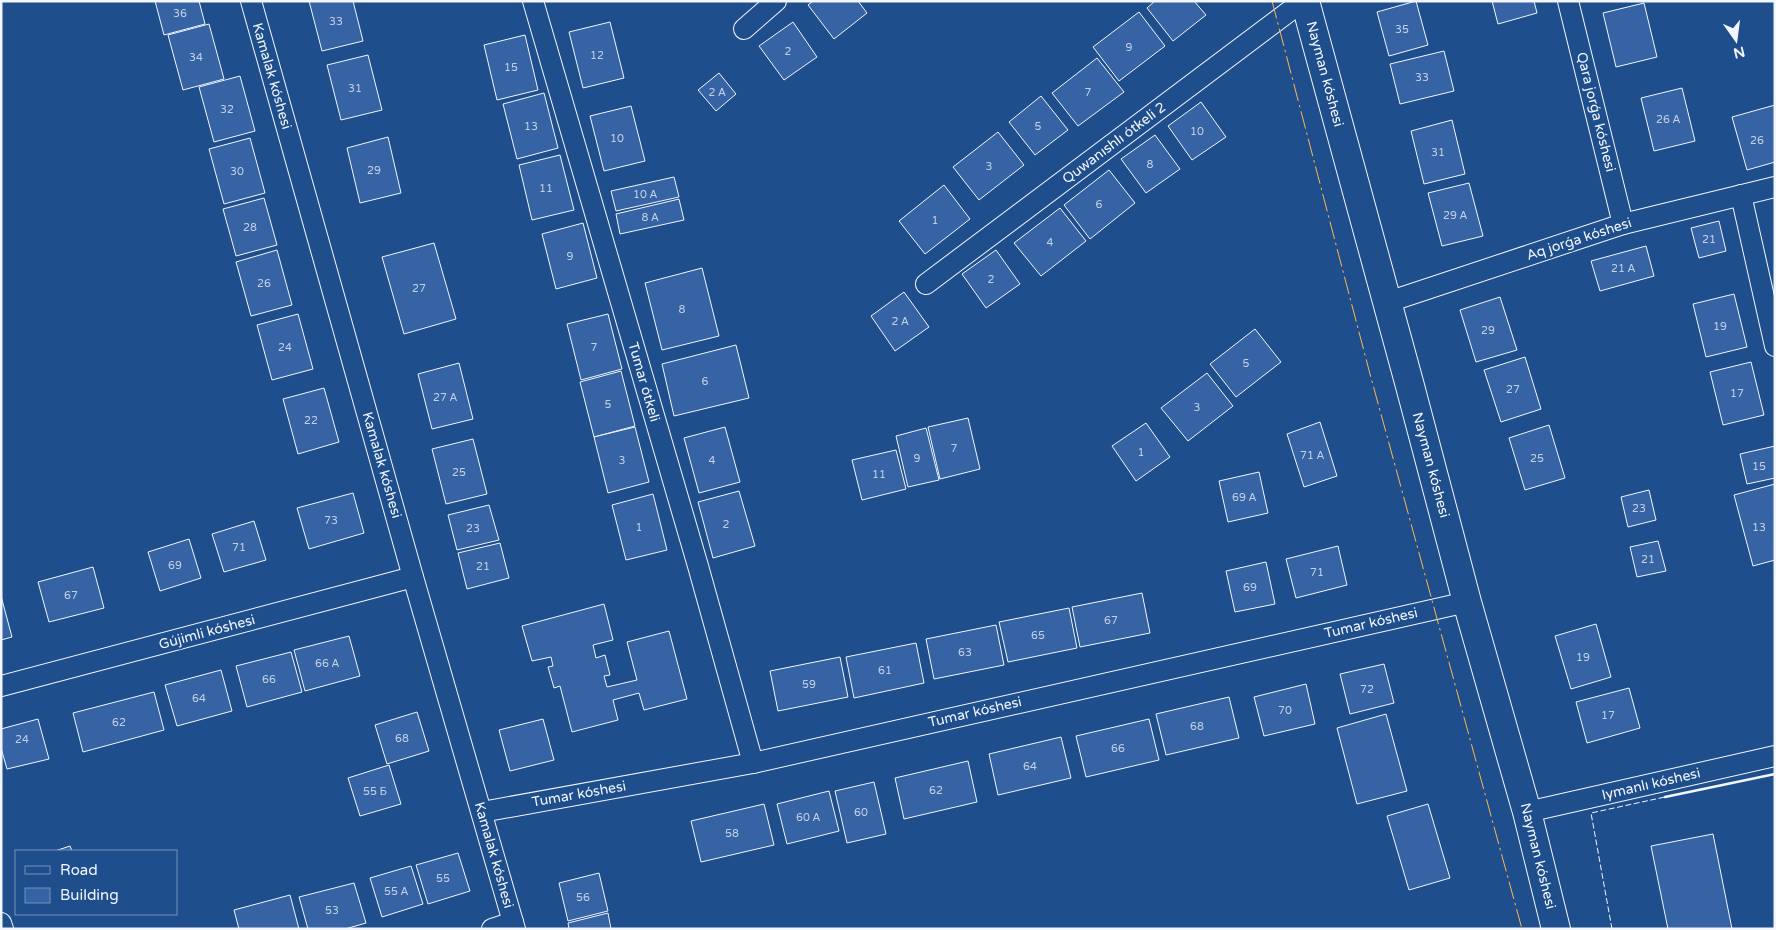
<svg xmlns="http://www.w3.org/2000/svg" width="1776" height="930" viewBox="0 0 1776 930" font-family="'Varela Round',sans-serif">
  <rect width="100%" height="100%" fill="#1f4e8c"/>
  <g fill="#3563a3" stroke="#f2f6ff">
    <polygon points="155,1 199,1 205,24 164,35"/>
    <polygon points="309,1 353,1 363,41 322,51"/>
    <polygon points="813,1 858,1 867,13 834,39 808,5"/>
    <polygon points="1155,1 1194,1 1206,15 1173,41 1147,8"/>
    <polygon points="1416,1 1428,45 1389,56 1377,12"/>
    <polygon points="1492,1 1534,1 1537,13 1498,24"/>
    <polygon points="1644,3 1657,57 1616,67 1603,13"/>
    <polygon points="1139,12 1165,46 1119,81 1093,47"/>
    <polygon points="610,22 624,78 583,88 569,32"/>
    <polygon points="793,22 817,57 784,80 759,46"/>
    <polygon points="209,24 224,79 183,90 168,35"/>
    <polygon points="525,35 538,90 497,100 484,45"/>
    <polygon points="1444,51 1454,91 1400,104 1390,64"/>
    <polygon points="368,55 382,110 341,120 327,65"/>
    <polygon points="1097,58 1124,92 1078,126 1052,93"/>
    <polygon points="719,73 736,94 716,111 698,90"/>
    <polygon points="240,76 255,131 214,142 199,87"/>
    <polygon points="1682,88 1695,141 1654,151 1641,98"/>
    <polygon points="544,93 558,148 517,159 503,104"/>
    <polygon points="1041,96 1068,130 1035,155 1009,122"/>
    <polygon points="1201,102 1226,137 1192,160 1168,126"/>
    <polygon points="1775,105 1775,162 1747,170 1732,117"/>
    <polygon points="631,106 645,161 604,171 590,116"/>
    <polygon points="1452,120 1465,174 1424,184 1411,131"/>
    <polygon points="998,132 1024,165 979,200 953,167"/>
    <polygon points="1155,135 1180,169 1146,193 1121,159"/>
    <polygon points="388,137 401,193 360,203 347,148"/>
    <polygon points="250,138 265,193 224,204 209,149"/>
    <polygon points="560,155 574,210 532,220 519,165"/>
    <polygon points="1109,170 1135,203 1090,239 1064,205"/>
    <polygon points="674,177 679,197 616,211 611,191"/>
    <polygon points="1469,183 1483,236 1442,246 1428,193"/>
    <polygon points="944,185 970,219 925,254 899,221"/>
    <polygon points="264,198 277,245 236,256 223,209"/>
    <polygon points="679,199 684,220 620,234 616,214"/>
    <polygon points="1060,208 1086,241 1041,276 1014,243"/>
    <polygon points="1719,221 1726,251 1699,258 1691,228"/>
    <polygon points="583,223 597,278 556,289 542,234"/>
    <polygon points="434,243 456,319 404,334 382,257"/>
    <polygon points="1646,246 1654,276 1600,291 1591,261"/>
    <polygon points="277,250 292,305 251,316 236,262"/>
    <polygon points="996,250 1020,284 986,308 962,274"/>
    <polygon points="702,268 719,336 662,350 645,283"/>
    <polygon points="904,292 929,327 895,351 871,316"/>
    <polygon points="1734,294 1747,347 1706,357 1693,304"/>
    <polygon points="1500,297 1517,350 1476,362 1460,310"/>
    <polygon points="298,314 313,369 272,380 257,325"/>
    <polygon points="608,314 622,369 581,380 567,324"/>
    <polygon points="1255,329 1281,362 1236,397 1210,364"/>
    <polygon points="736,345 749,398 674,416 662,364"/>
    <polygon points="1525,357 1541,409 1501,422 1484,370"/>
    <polygon points="1751,362 1764,415 1723,425 1710,372"/>
    <polygon points="459,363 473,419 432,429 418,374"/>
    <polygon points="621,371 635,426 594,437 580,382"/>
    <polygon points="1207,373 1233,406 1188,441 1161,408"/>
    <polygon points="324,388 339,442 298,454 283,399"/>
    <polygon points="968,418 980,469 940,479 928,427"/>
    <polygon points="1320,422 1337,476 1304,487 1287,434"/>
    <polygon points="1146,423 1170,457 1136,481 1112,446"/>
    <polygon points="1549,425 1565,478 1525,490 1509,438"/>
    <polygon points="635,427 649,482 608,493 594,437"/>
    <polygon points="725,427 740,482 699,493 684,438"/>
    <polygon points="926,428 939,480 908,487 896,436"/>
    <polygon points="473,439 487,494 446,504 432,449"/>
    <polygon points="1775,446 1775,478 1747,484 1740,454"/>
    <polygon points="896,450 906,489 862,500 852,460"/>
    <polygon points="1259,472 1268,513 1228,522 1219,481"/>
    <polygon points="1775,484 1775,560 1753,566 1734,495"/>
    <polygon points="1649,490 1656,520 1628,527 1621,497"/>
    <polygon points="739,491 755,546 713,558 698,502"/>
    <polygon points="353,493 364,533 309,549 297,508"/>
    <polygon points="653,494 667,550 626,560 612,505"/>
    <polygon points="489,505 499,540 457,550 448,515"/>
    <polygon points="254,521 266,560 224,572 212,534"/>
    <polygon points="189,539 201,578 160,591 148,552"/>
    <polygon points="1658,541 1666,571 1637,577 1630,547"/>
    <polygon points="500,543 509,578 467,589 458,553"/>
    <polygon points="1338,546 1347,585 1296,598 1286,559"/>
    <polygon points="1266,562 1275,604 1235,612 1226,571"/>
    <polygon points="93,567 104,608 49,622 38,582"/>
    <polygon points="1142,593 1150,633 1080,647 1072,607"/>
    <polygon points="1,596 12,637 1,640"/>
    <polygon points="604,604 613,640 593,645 596,658 605,655 610,675 604,676 607,687 637,680 627,642 669,631 687,699 644,710 639,693 613,700 618,720 572,732 560,686 554,688 548,667 553,666 551,657 532,661 522,626"/>
    <polygon points="1069,608 1077,648 1008,662 999,622"/>
    <polygon points="1596,624 1611,677 1571,689 1555,636"/>
    <polygon points="996,625 1004,665 934,679 926,639"/>
    <polygon points="349,636 360,676 305,691 294,650"/>
    <polygon points="916,643 924,683 854,698 846,657"/>
    <polygon points="291,652 302,692 247,707 236,666"/>
    <polygon points="840,657 848,697 778,711 770,671"/>
    <polygon points="1384,664 1394,703 1350,714 1340,674"/>
    <polygon points="221,670 232,711 177,726 165,685"/>
    <polygon points="1306,684 1315,724 1264,736 1254,697"/>
    <polygon points="1629,688 1640,728 1587,743 1576,702"/>
    <polygon points="154,692 164,730 83,752 73,713"/>
    <polygon points="1229,697 1239,738 1166,755 1156,714"/>
    <polygon points="417,712 429,751 387,764 375,725"/>
    <polygon points="1386,714 1407,791 1357,804 1337,728"/>
    <polygon points="38,719 49,759 7,769 1,748 1,729"/>
    <polygon points="543,719 554,760 510,771 499,730"/>
    <polygon points="1149,719 1159,760 1086,777 1076,736"/>
    <polygon points="1061,737 1071,778 998,795 989,754"/>
    <polygon points="968,761 977,802 904,819 895,778"/>
    <polygon points="389,765 401,804 360,816 348,778"/>
    <polygon points="874,782 886,834 847,843 835,791"/>
    <polygon points="829,791 839,831 787,844 777,804"/>
    <polygon points="764,804 774,845 701,862 691,821"/>
    <polygon points="1428,804 1450,878 1409,890 1387,816"/>
    <polygon points="1713,834 1732,929 1668,929 1651,846"/>
    <polygon points="70,846 72,851 55,851"/>
    <polygon points="458,853 470,891 428,904 416,865"/>
    <polygon points="411,866 423,904 382,917 370,878"/>
    <polygon points="599,873 608,911 568,921 559,883"/>
    <polygon points="354,883 366,923 345,929 308,929 299,897"/>
    <polygon points="290,895 299,929 239,929 234,910"/>
    <polygon points="608,913 611,929 569,929 568,923"/>
  </g>
  <g fill="none" stroke-linecap="round" stroke-linejoin="round">
    <defs>
      <g id="street">
        <polyline points="251,1 413,577 515,929"/>
        <polyline points="533,1 698,566 753,763"/>
        <polyline points="1568,1 1623,224"/>
        <polyline points="744,29 776,1"/>
        <polyline points="1741,195 1775,346"/>
        <polyline points="926,284 1303,1"/>
        <polyline points="1388,302 1623,224 1775,187"/>
        <polyline points="1,686 413,577"/>
        <polyline points="482,812 753,763 1467,602"/>
        <polyline points="1527,812 1775,756"/>
        <polyline points="1,923 3,929"/>
        <polyline points="492,929 513,922"/>
      </g>
      <polyline id="secondary" points="1305,1 1410,386 1467,602 1527,812 1556,929"/>
    </defs>
    <use href="#street" stroke="#f2f6ff" stroke-width="22"/>
    <use href="#secondary" stroke="#f2f6ff" stroke-width="30"/>
    <use href="#street" stroke="#1f4e8c" stroke-width="20"/>
    <use href="#secondary" stroke="#1f4e8c" stroke-width="28"/>
    <polyline stroke="#f2f6ff" stroke-width="1" stroke-dasharray="6 2.5" stroke-linecap="butt" points="1612,929 1591,813 1665,797"/>
    <polyline stroke="#f2f6ff" stroke-width="2.5" points="1665,797 1775,774"/>
    <polyline stroke="#ffb74d" stroke-width="1" stroke-dasharray="18 4 2.5 4" stroke-linecap="butt" points="1272,1 1370,374 1522,929"/>
  </g>
  <g text-anchor="middle" dominant-baseline="central" stroke-width="4" stroke-linejoin="round" paint-order="stroke">
    <g font-size="11" fill="#c3d1e8">
      <text x="180" y="13">36</text>
      <text x="336" y="21">33</text>
      <text x="1402" y="29">35</text>
      <text x="1129" y="47">9</text>
      <text x="788" y="51">2</text>
      <text x="597" y="55">12</text>
      <text x="196" y="57">34</text>
      <text x="511" y="67">15</text>
      <text x="1422" y="77">33</text>
      <text x="355" y="88">31</text>
      <text x="717" y="92">2 А</text>
      <text x="1088" y="92">7</text>
      <text x="227" y="109">32</text>
      <text x="1668" y="119">26 А</text>
      <text x="531" y="126">13</text>
      <text x="1038" y="126">5</text>
      <text x="1197" y="131">10</text>
      <text x="617" y="138">10</text>
      <text x="1757" y="140">26</text>
      <text x="1438" y="152">31</text>
      <text x="1150" y="164">8</text>
      <text x="989" y="166">3</text>
      <text x="374" y="170">29</text>
      <text x="237" y="171">30</text>
      <text x="546" y="188">11</text>
      <text x="645" y="194">10 А</text>
      <text x="1099" y="204">6</text>
      <text x="1455" y="215">29 А</text>
      <text x="650" y="217">8 А</text>
      <text x="935" y="220">1</text>
      <text x="250" y="227">28</text>
      <text x="1709" y="239">21</text>
      <text x="1050" y="242">4</text>
      <text x="570" y="256">9</text>
      <text x="1623" y="268">21 А</text>
      <text x="991" y="279">2</text>
      <text x="264" y="283">26</text>
      <text x="419" y="288">27</text>
      <text x="682" y="309">8</text>
      <text x="900" y="321">2 А</text>
      <text x="1720" y="326">19</text>
      <text x="1488" y="330">29</text>
      <text x="285" y="347">24</text>
      <text x="594" y="347">7</text>
      <text x="1246" y="363">5</text>
      <text x="705" y="381">6</text>
      <text x="1513" y="389">27</text>
      <text x="1737" y="393">17</text>
      <text x="445" y="397">27 А</text>
      <text x="608" y="404">5</text>
      <text x="1197" y="407">3</text>
      <text x="311" y="420">22</text>
      <text x="954" y="448">7</text>
      <text x="1141" y="452">1</text>
      <text x="1312" y="455">71 А</text>
      <text x="917" y="458">9</text>
      <text x="1537" y="458">25</text>
      <text x="622" y="460">3</text>
      <text x="712" y="460">4</text>
      <text x="1759" y="466">15</text>
      <text x="459" y="472">25</text>
      <text x="879" y="474">11</text>
      <text x="1244" y="497">69 А</text>
      <text x="1639" y="508">23</text>
      <text x="331" y="520">73</text>
      <text x="726" y="524">2</text>
      <text x="639" y="527">1</text>
      <text x="1759" y="527">13</text>
      <text x="473" y="528">23</text>
      <text x="239" y="547">71</text>
      <text x="1648" y="559">21</text>
      <text x="175" y="565">69</text>
      <text x="483" y="566">21</text>
      <text x="1317" y="572">71</text>
      <text x="1250" y="587">69</text>
      <text x="71" y="595">67</text>
      <text x="1111" y="620">67</text>
      <text x="1038" y="635">65</text>
      <text x="965" y="652">63</text>
      <text x="1583" y="657">19</text>
      <text x="327" y="663">66 А</text>
      <text x="885" y="670">61</text>
      <text x="269" y="679">66</text>
      <text x="809" y="684">59</text>
      <text x="1367" y="689">72</text>
      <text x="199" y="698">64</text>
      <text x="1285" y="710">70</text>
      <text x="1608" y="715">17</text>
      <text x="119" y="722">62</text>
      <text x="1197" y="726">68</text>
      <text x="402" y="738">68</text>
      <text x="22" y="739">24</text>
      <text x="1118" y="748">66</text>
      <text x="1030" y="766">64</text>
      <text x="936" y="790">62</text>
      <text x="375" y="791">55 Б</text>
      <text x="861" y="812">60</text>
      <text x="808" y="817">60 А</text>
      <text x="732" y="833">58</text>
      <text x="443" y="878">55</text>
      <text x="396" y="891">55 А</text>
      <text x="583" y="897">56</text>
      <text x="332" y="910">53</text>
    </g>
    <g font-size="14" fill="#f2f6ff" stroke="#1f4e8c">
      <text transform="translate(1325 74) rotate(75)">Nayman kóshesi</text>
      <text transform="translate(272 76) rotate(74)">Kamalak kóshesi</text>
      <text transform="translate(1596 112) rotate(76)">Qara jorǵa kóshesi</text>
      <text transform="translate(1114 143) rotate(-37)">Quwanıshlı ótkeli 2</text>
      <text transform="translate(1579 239) rotate(-18)">Aq jorǵa kóshesi</text>
      <text transform="translate(644 382) rotate(74)">Tumar ótkeli</text>
      <text transform="translate(382 465) rotate(74)">Kamalak kóshesi</text>
      <text transform="translate(1431 465) rotate(75)">Nayman kóshesi</text>
      <text transform="translate(1371 623) rotate(-13)">Tumar kóshesi</text>
      <text transform="translate(207 632) rotate(-15)">Gújimli kóshesi</text>
      <text transform="translate(975 712) rotate(-13)">Tumar kóshesi</text>
      <text transform="translate(1651 784) rotate(-13)">Iymanlı kóshesi</text>
      <text transform="translate(579 794) rotate(-10)">Tumar kóshesi</text>
      <text transform="translate(494 855) rotate(74)">Kamalak kóshesi</text>
      <text transform="translate(1538 856) rotate(76)">Nayman kóshesi</text>
    </g>
  </g>
  <rect width="1776" height="930" fill="none" stroke="#f2f6ff" stroke-width="5"/>
  <rect x="15" y="850" width="162" height="65" fill="#1f4e8c" stroke="#7391ba"/>
  <rect x="25" y="866" width="25" height="8" fill="#1f4e8c" stroke="#7391ba"/>
  <text x="60" y="875" font-size="15" fill="#f2f6ff">Road</text>
  <rect x="25" y="888" width="25" height="15" fill="#3563a3" stroke="#7391ba"/>
  <text x="60" y="900" font-size="15" fill="#f2f6ff">Building</text>
  <g transform="translate(1736 40) rotate(166)" stroke="#1f4e8c" stroke-width="4" paint-order="stroke">
  <path d="M0-4L9 19L0 12L-9 19Z" fill="#f2f6ff"/>
  <text y="-8" font-size="14" font-weight="bold" text-anchor="middle" fill="#f2f6ff">N</text>
  </g>
</svg>
